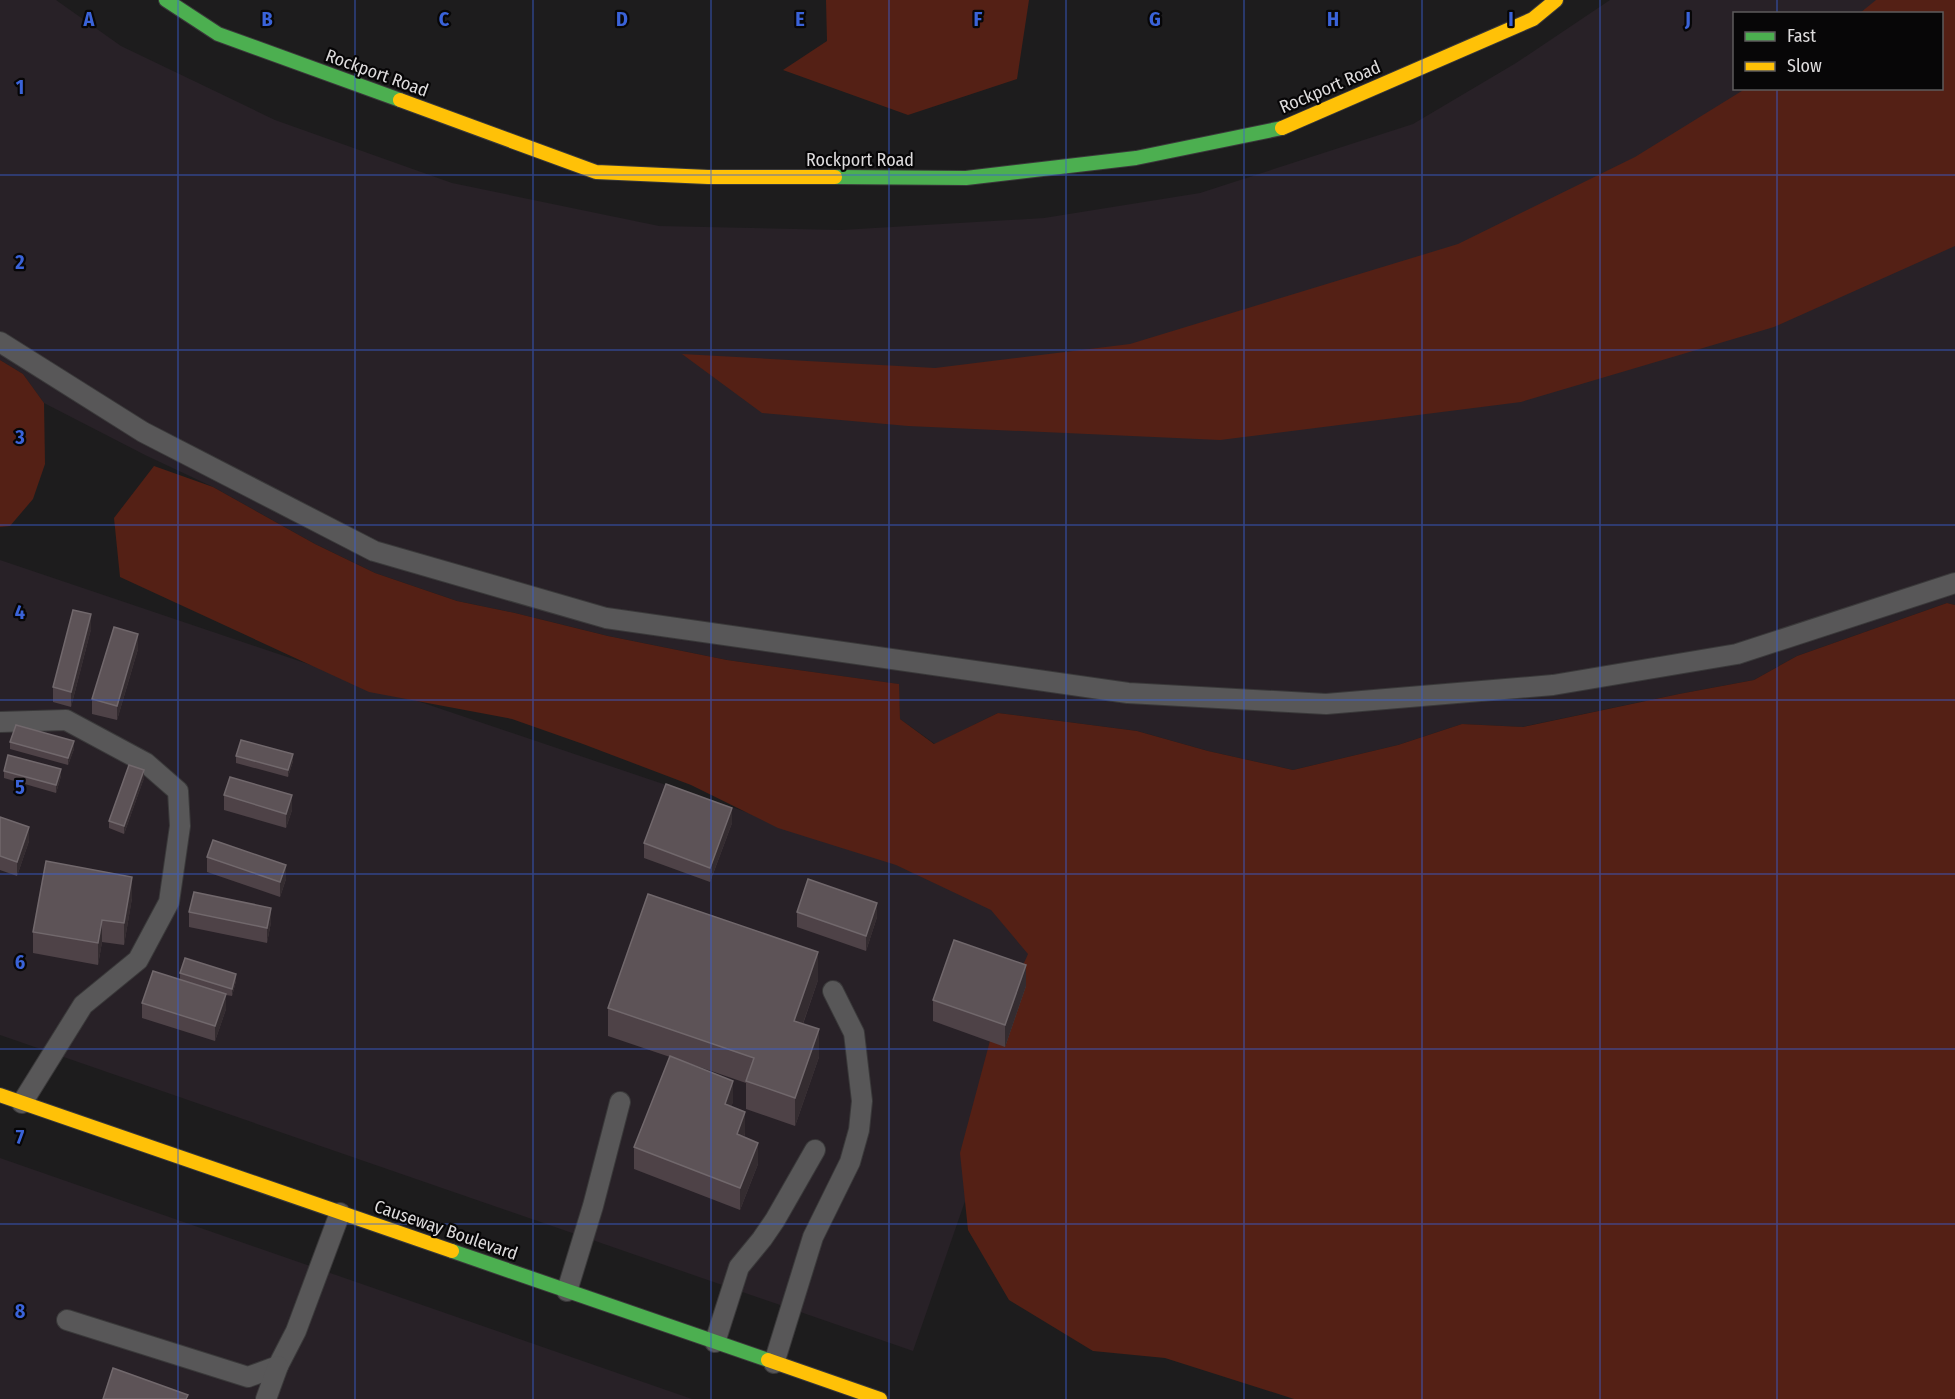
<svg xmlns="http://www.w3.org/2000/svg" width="1955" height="1399" viewBox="0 0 1955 1399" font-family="'Fira Sans Condensed',sans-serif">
  <rect width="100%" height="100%" fill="#1d1c1d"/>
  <g fill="#282127" fill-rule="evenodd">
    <path d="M0 0H56L121 46 275 120 452 183 659 226 841 230 1044 218 1200 193 1413 124 1516 63 1610 0H1955V605L1947 603 1797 656 1754 680 1679 694 1522 727 1462 724 1398 745 1293 770 1208 751 1137 731 998 713 935 744 900 719 898 684 727 660 608 636 515 613 457 601 375 573 315 544 213 487 145 455 44 403 23 374 0 360ZM1734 14H1942V88H1734Z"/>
    <polygon points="0,560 1063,919 913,1351 0,1035"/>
    <polygon points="0,1158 692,1399 0,1399"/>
  </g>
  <g fill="#542015">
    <polygon points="826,0 1029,0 1017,79 908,115 783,70 827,41"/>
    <polygon points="1876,0 1955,0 1955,246 1774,327 1521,402 1220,440 908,426 762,413 682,354 935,368 1130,344 1458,244 1635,157 1745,89 1942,88 1942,14 1860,13"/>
    <polygon points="0,360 23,374 44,403 45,464 33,499 10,526 0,527"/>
    <polygon points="154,466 213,487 315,544 375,573 457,601 515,613 608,636 727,660 899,684 900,719 934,744 998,713 1137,731 1208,751 1293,770 1398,745 1462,724 1523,727 1679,694 1754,680 1797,656 1947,603 1955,605 1955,1399 1294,1399 1165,1358 1093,1351 1009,1300 968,1230 960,1153 991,1037 1028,954 991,910 896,865 778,828 691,785 583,744 512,719 369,692 120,577 114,518"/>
  </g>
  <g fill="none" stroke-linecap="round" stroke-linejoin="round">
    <defs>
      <g id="lane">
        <polyline points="0,342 143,432 374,551 606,618 1128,693 1326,704 1553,685 1737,654 1955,583"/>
        <polyline points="0,722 66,720 146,763 178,791 180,826 169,902 138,960 83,1005 22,1103"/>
        <polyline points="567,1291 593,1206 620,1102"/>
        <polyline points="67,1320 248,1377 278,1366 296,1331 340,1213"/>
        <polyline points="715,1342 739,1267 762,1239 775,1220 815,1150"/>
        <polyline points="774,1363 813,1237 850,1162 859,1130 862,1101 854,1033 833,991"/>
        <polyline points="266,1399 278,1366"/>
      </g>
      <g id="fast">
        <polyline points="166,0 218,34 400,100"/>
        <polyline points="835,177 966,178 1136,158 1282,128"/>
        <polyline points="452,1251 768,1360"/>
      </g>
      <g id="slow">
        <polyline points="400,100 596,172 708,177 835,177"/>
        <polyline points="1282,128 1533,19 1556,0"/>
        <polyline points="0,1095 452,1251"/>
        <polyline points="768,1360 880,1399"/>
      </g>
    </defs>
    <use href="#lane" stroke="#3a393a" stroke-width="22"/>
    <use href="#fast" stroke="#3a393a" stroke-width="16"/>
    <use href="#slow" stroke="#3a393a" stroke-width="16"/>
    <use href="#lane" stroke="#585758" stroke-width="20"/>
    <use href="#fast" stroke="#4caf50" stroke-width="14"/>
    <use href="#slow" stroke="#ffc107" stroke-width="14"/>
  </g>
  <g fill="#4e4247">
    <polygon points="91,629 71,707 53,702 53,687"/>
    <polygon points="138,649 117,720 92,714 92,699"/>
    <polygon points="10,742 74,749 68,765 10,749"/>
    <polygon points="236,756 293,761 288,777 236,763"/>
    <polygon points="4,771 61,776 56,793 4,778"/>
    <polygon points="144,778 124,834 109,828 109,821"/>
    <polygon points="224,795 292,810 286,828 224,810"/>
    <polygon points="0,817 29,841 17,876 0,870"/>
    <polygon points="732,823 710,882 644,858 644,843"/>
    <polygon points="207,857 286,879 280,897 207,872"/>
    <polygon points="132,898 124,945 102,942 98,965 33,953 33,932"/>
    <polygon points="189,912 271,922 267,943 189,927"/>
    <polygon points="797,912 877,917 866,951 797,927"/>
    <polygon points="180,973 236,981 232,996 226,995 226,1009 215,1041 142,1018 142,1003 180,980"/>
    <polygon points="818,980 803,1024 819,1057 795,1126 746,1109 746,1083 688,1063 733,1102 731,1106 745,1133 744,1137 758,1164 740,1210 634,1169 634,1147 670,1057 608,1036 608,1008"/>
    <polygon points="1026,986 1005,1047 933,1021 933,1000"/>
  </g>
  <g fill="#342c30">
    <polygon points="91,614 91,629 71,707 71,692"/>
    <polygon points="138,634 138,649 117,720 117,706"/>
    <polygon points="74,741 74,749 68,765 68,758"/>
    <polygon points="293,754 293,761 288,777 288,770"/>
    <polygon points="61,769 61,776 56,793 56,785"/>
    <polygon points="144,770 144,778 124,834 124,826"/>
    <polygon points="292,795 292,810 286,828 286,814"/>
    <polygon points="732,808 732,823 710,882 710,868"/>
    <polygon points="29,827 29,841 17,876 17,862"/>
    <polygon points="286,865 286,879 280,897 280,882"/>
    <polygon points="132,877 132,898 124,945 124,923"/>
    <polygon points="877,903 877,917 866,951 866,936"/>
    <polygon points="271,908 271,922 267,943 267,928"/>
    <polygon points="102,920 102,942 98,965 98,943"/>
    <polygon points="818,952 818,980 794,1049 794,1021"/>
    <polygon points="1026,965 1026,986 1005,1047 1005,1025"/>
    <polygon points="236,974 236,981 232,996 232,989"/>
    <polygon points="226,994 226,1009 215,1041 215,1026"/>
    <polygon points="819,1029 819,1057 795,1126 795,1098"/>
    <polygon points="733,1081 733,1102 725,1125 725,1104"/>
    <polygon points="745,1112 745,1133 737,1156 737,1134"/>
    <polygon points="758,1143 758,1164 740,1210 740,1188"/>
  </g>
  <g fill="#5d5357" stroke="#71686c" stroke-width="1.5">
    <polygon points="73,610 91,614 71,692 53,687"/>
    <polygon points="114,627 138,634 117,706 92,699"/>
    <polygon points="16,725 74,741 68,758 10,742"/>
    <polygon points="241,740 293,754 288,770 236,756"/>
    <polygon points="8,755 61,769 56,785 4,771"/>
    <polygon points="129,765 144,770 124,826 109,821"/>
    <polygon points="230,777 292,795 286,814 224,795"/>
    <polygon points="666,784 732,808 710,868 644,843"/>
    <polygon points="0,817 29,827 17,862 0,856"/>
    <polygon points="213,840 286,865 280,882 207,857"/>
    <polygon points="46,861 132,877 124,923 102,920 98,943 33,932"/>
    <polygon points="808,879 877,903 866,936 797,912"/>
    <polygon points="194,892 271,908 267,928 189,912"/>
    <polygon points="648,894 818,952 794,1021 819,1029 795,1098 746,1081 754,1058 608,1008"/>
    <polygon points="954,940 1026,965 1005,1025 933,1000"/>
    <polygon points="185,958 236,974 232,989 180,973"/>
    <polygon points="153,971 226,994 215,1026 142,1003"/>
    <polygon points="670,1056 733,1081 725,1104 745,1112 737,1134 758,1143 740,1188 634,1147"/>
    <polygon points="113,1368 188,1395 186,1399 103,1399"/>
  </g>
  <path fill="none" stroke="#3a63d9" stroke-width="1.5" stroke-opacity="0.55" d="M178 0V1399M355 0V1399M533 0V1399M711 0V1399M889 0V1399M1066 0V1399M1244 0V1399M1422 0V1399M1600 0V1399M1777 0V14M1777 88V1399M0 175H1955M0 350H1955M0 525H1955M0 700H1955M0 874H1955M0 1049H1955M0 1224H1955"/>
  <g text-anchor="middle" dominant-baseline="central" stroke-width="4.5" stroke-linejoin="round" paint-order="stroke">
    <g font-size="18" fill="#dddbdc" stroke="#070607">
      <text transform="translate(377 73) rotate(20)">Rockport Road</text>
      <text transform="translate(1330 87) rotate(-23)">Rockport Road</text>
      <text x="860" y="160">Rockport Road</text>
      <text transform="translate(446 1230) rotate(19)">Causeway Boulevard</text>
    </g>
  </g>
  <g font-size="20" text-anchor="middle" font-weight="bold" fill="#3a63d9" stroke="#070607" stroke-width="4.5" stroke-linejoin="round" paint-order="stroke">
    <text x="89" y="26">A</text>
    <text x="267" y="26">B</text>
    <text x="444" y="26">C</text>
    <text x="622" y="26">D</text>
    <text x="800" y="26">E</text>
    <text x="978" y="26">F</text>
    <text x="1155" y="26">G</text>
    <text x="1333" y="26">H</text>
    <text x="1511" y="26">I</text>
    <text x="1688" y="26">J</text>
    <text x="20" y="94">1</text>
    <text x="20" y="269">2</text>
    <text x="20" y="444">3</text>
    <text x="20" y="619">4</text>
    <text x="20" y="794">5</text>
    <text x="20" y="969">6</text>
    <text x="20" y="1144">7</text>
    <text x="20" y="1318">8</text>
  </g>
  <rect x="1733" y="12" width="210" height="78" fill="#070607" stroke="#5d5b5c" stroke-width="1.5"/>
  <rect x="1745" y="32" width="30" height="9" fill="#4caf50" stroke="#5d5b5c" stroke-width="1.5"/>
  <text x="1787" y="42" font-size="18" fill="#dddbdc">Fast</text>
  <rect x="1745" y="62" width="30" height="9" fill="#ffc107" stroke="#5d5b5c" stroke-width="1.5"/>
  <text x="1787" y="72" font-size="18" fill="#dddbdc">Slow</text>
</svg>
